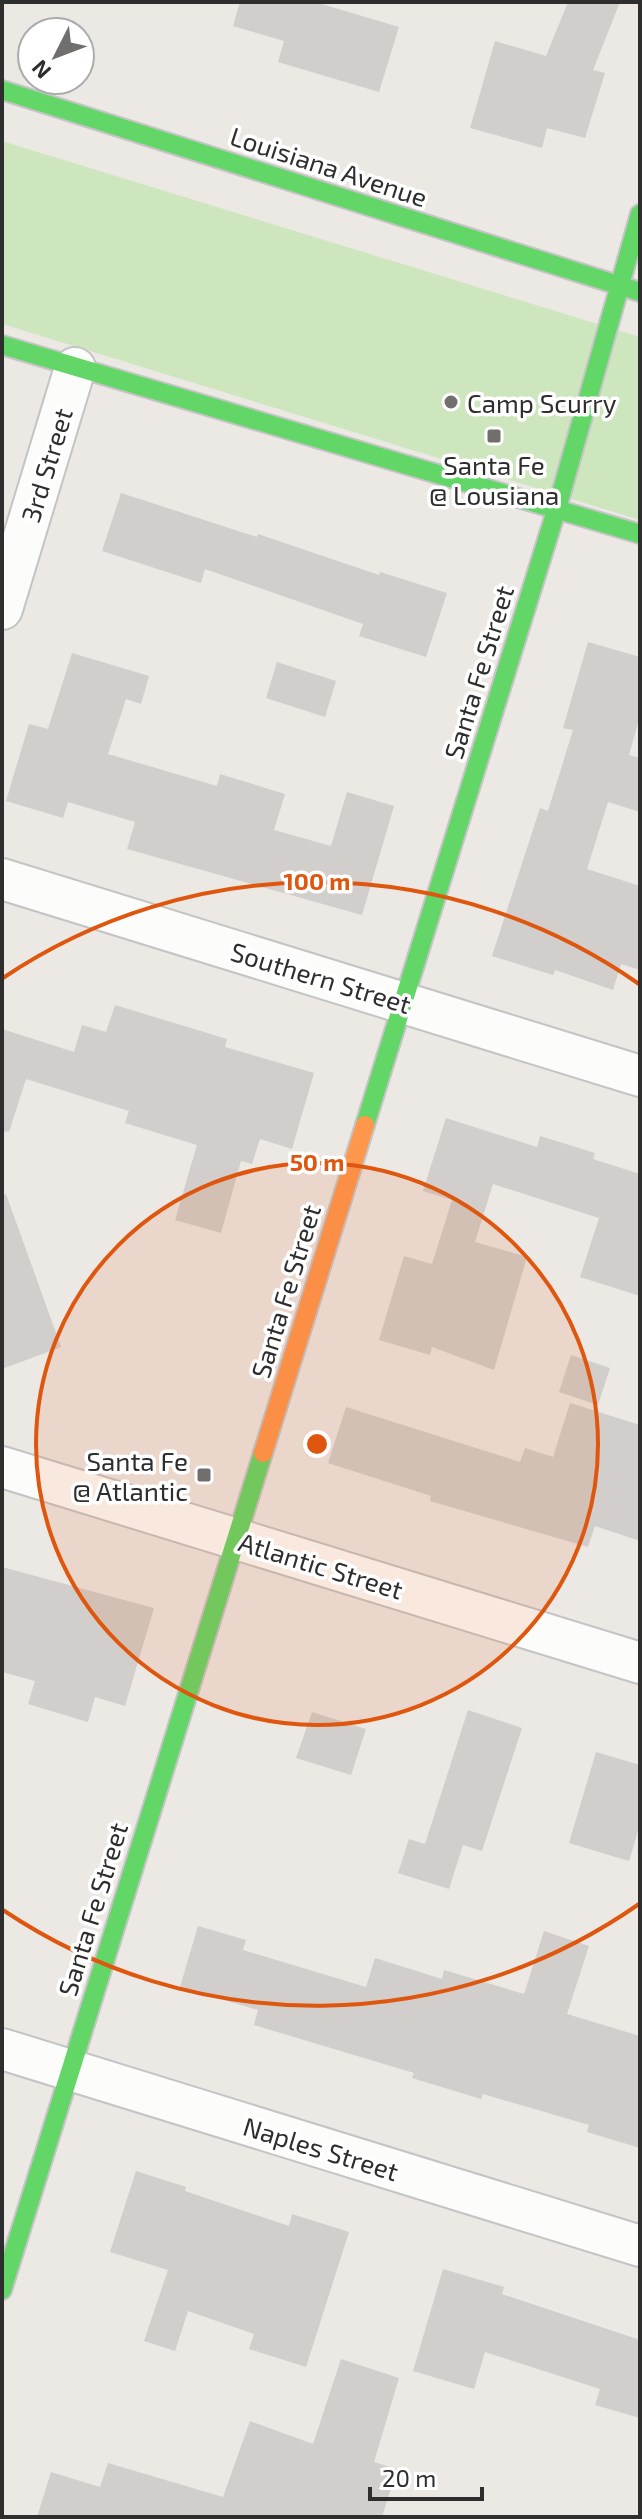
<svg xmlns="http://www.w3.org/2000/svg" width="642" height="2519" viewBox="0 0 642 2519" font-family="'Exo 2',sans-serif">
  <rect width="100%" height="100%" fill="#ece8e4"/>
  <polygon fill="#cee6be" points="2,141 640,337 640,520 2,324"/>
  <g fill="#d1cecb">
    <polygon points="240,2 315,2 399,27 379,92 278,62 284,41 233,26"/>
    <polygon points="568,2 620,2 593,70 605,73 585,138 547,128 542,148 470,128 495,41 546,56"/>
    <polygon points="121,493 257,537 258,534 379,575 380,572 447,593 426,657 359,636 363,624 205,569 201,583 102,551"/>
    <polygon points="588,642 640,657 640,716 629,755 640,758 640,812 608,802 587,869 640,886 640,970 621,964 613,990 555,970 553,975 492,956 540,808 548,811 573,730 563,728"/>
    <polygon points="72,653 149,676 141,704 126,699 108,754 217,786 220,774 285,794 274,830 331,846 347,792 394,806 362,915 127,849 135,822 68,802 63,818 6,801 29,724 48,729"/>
    <polygon points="277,662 336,681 325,717 266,698"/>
    <polygon points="115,1005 227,1039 225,1047 314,1073 292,1149 260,1139 252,1164 241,1161 221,1233 175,1220 197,1145 125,1123 129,1111 26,1079 9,1132 2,1131 2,1029 74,1052 82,1025 106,1032"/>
    <polygon points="446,1118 537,1147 540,1136 595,1153 593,1159 640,1174 640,1296 580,1277 599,1218 493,1184 475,1242 527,1257 494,1370 432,1347 430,1355 379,1340 404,1256 432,1264 452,1200 423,1191"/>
    <polygon points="6,1194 61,1347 2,1369 2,1195"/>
    <polygon points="571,1355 610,1368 598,1405 559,1392"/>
    <polygon points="570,1403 640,1425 640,1541 595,1526 588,1547 430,1501 431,1496 328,1463 346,1407 520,1462 525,1448 553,1457"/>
    <polygon points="2,1567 154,1608 125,1706 95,1697 88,1722 28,1704 35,1681 2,1672"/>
    <polygon points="468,1710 522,1728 482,1851 463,1845 449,1889 398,1873 409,1839 425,1844"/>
    <polygon points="312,1712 366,1729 351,1775 296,1758"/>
    <polygon points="596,1752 640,1765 640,1824 629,1861 569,1843"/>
    <polygon points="198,1926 246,1940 243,1950 366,1987 375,1958 442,1979 444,1970 524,1994 544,1931 589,1946 567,2014 640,2036 640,2148 587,2132 589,2125 483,2094 481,2099 412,2078 414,2073 254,2025 258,2010 180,1987"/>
    <polygon points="136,2171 186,2187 185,2191 289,2226 292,2214 349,2232 306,2367 249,2349 254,2334 188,2311 175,2351 144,2341 168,2270 110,2252"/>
    <polygon points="443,2269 504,2287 502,2294 640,2340 640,2418 595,2405 600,2389 485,2352 474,2389 413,2371"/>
    <polygon points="341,2359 399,2378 374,2462 397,2469 382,2517 37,2517 51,2472 100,2487 108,2463 223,2497 250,2421 313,2444"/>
  </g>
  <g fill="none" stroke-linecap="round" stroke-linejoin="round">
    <defs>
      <g id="street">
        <polyline points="2,609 75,368"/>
        <polyline points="2,879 640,1076"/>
        <polyline points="2,1467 640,1663"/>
        <polyline points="2,2049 640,2246"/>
      </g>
      <g id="fast">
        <polyline points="2,90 640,292"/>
        <polyline points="2,345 640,534"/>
        <polyline points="365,1125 557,508 640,214"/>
        <polyline points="2,2290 263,1453"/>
      </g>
      <polyline id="slow" points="263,1453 365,1125"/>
    </defs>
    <use href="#street" stroke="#c5c4c5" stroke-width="44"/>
    <use href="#fast" stroke="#c5c4c5" stroke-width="22"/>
    <use href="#slow" stroke="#c5c4c5" stroke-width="22"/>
    <use href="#street" stroke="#fcfcfb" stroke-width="40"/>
    <use href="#fast" stroke="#63d668" stroke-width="18"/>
    <use href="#slow" stroke="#ff974d" stroke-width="18"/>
  </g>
  <circle cx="317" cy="1444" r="281" fill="#df570e" fill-opacity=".12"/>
  <g fill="none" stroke="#df570e" stroke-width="4">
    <circle cx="317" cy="1444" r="281"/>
    <path d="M639 1904A562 562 0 0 1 3 1910M3 978A562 562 0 0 1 639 984"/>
  </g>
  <g fill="#706f6e" stroke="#fff" stroke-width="3">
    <circle cx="451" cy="402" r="8"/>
    <rect x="486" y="428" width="16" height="16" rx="4"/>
    <rect x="196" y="1467" width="16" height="16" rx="4"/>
  </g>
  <g text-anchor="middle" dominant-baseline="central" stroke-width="7" stroke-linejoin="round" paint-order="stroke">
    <g font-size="26" fill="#2e2e2e" stroke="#fff">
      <text transform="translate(329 166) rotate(18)">Louisiana Avenue</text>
      <text transform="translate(46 465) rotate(-73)">3rd Street</text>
      <text transform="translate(478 672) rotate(-73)">Santa Fe Street</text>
      <text transform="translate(321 977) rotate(17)">Southern Street</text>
      <text transform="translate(285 1291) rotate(-73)">Santa Fe Street</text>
      <text transform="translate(321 1565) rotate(17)">Atlantic Street</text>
      <text transform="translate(92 1909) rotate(-73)">Santa Fe Street</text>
      <text transform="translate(321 2148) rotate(17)">Naples Street</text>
    </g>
    <g font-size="26" fill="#2e2e2e" stroke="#fff" text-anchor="start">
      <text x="467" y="402">Camp Scurry</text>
      <text x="494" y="464" text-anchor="middle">Santa Fe<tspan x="494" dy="30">@ Lousiana</tspan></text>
      <text x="188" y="1460" text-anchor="end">Santa Fe<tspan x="188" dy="30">@ Atlantic</tspan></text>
    </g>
  </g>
  <circle cx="317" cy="1444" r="12" fill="#df570e" stroke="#fff" stroke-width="4"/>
  <g font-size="24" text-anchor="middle" font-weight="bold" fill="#df570e" stroke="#fff" stroke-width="7" stroke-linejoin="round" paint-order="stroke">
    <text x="317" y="890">100 m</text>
    <text x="317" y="1171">50 m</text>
  </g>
  <rect width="642" height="2519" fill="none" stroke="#2e2e2e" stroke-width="8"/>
  <g transform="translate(56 56) rotate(228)"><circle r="38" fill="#ffffff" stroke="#ababab" stroke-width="2"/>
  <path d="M0-6L14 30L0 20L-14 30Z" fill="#706f6e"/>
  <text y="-12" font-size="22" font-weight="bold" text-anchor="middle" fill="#2e2e2e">N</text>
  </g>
  <path d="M370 2487v12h112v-12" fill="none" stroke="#2e2e2e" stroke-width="4"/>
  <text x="382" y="2487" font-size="24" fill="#2e2e2e" stroke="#ffffff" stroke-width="6" paint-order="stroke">20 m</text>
</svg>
